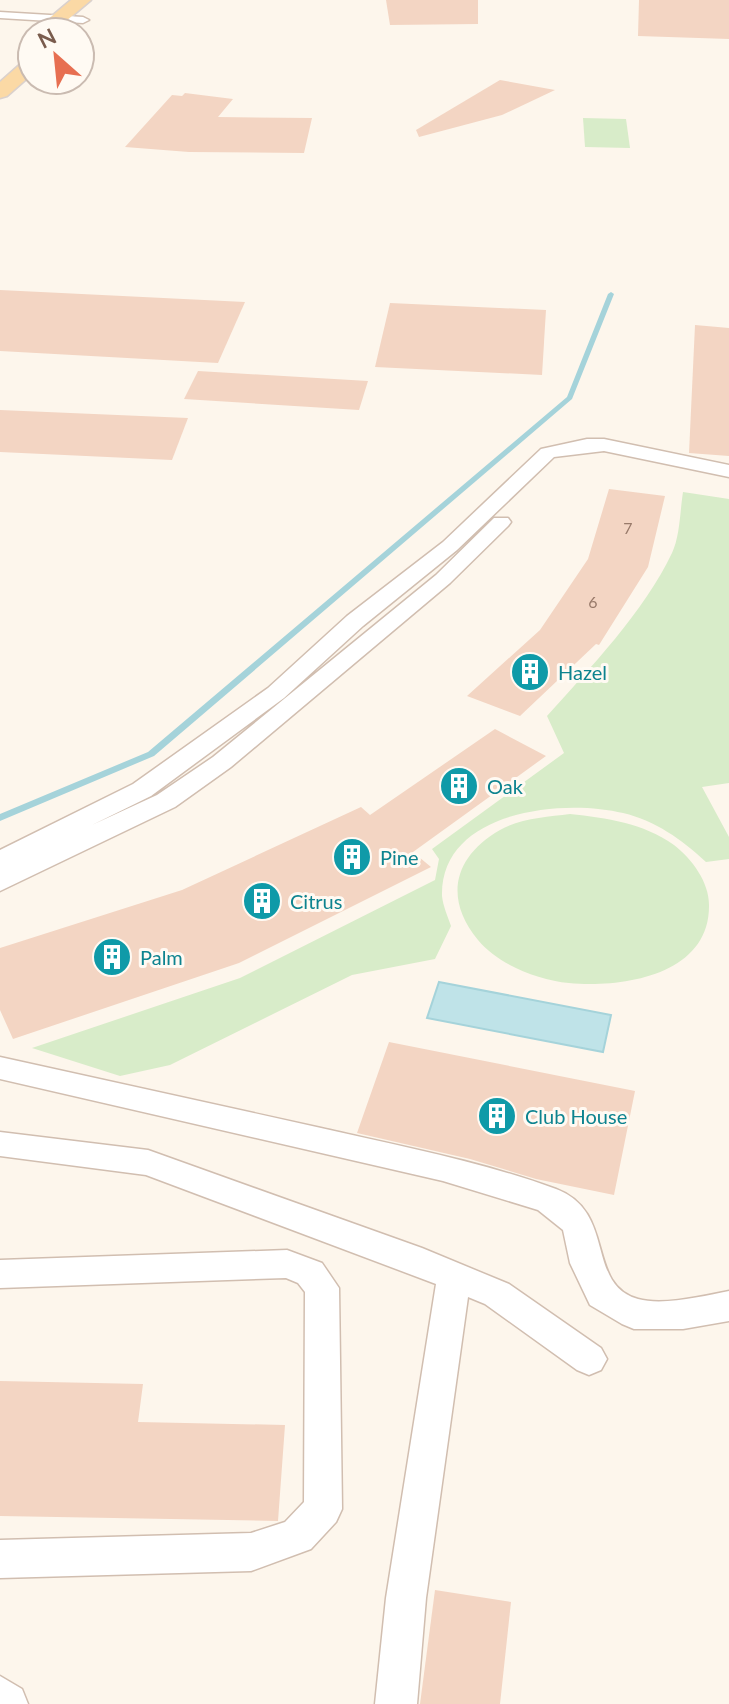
<svg xmlns="http://www.w3.org/2000/svg" width="729" height="1704" viewBox="0 0 729 1704" font-family="Lato,sans-serif">
  <rect width="100%" height="100%" fill="#fdf6ec"/>
  <g fill="#d8ecc9">
    <polygon points="583,118 626,119 630,148 585,147"/>
    <path d="M683 492 729 499V783L702 787 729 837V859L706 862C681 839 656 821 623 813 562 798 440 811 442 896 443 906 448 917 451 926L435 959 352 975 170 1065 120 1076 32 1048 240 978 435 880 439 859 432 849 564 753 547 716C590 668 644 612 672 553 680 536 680 511 683 492Z"/>
    <path d="M570 814C607 818 643 823 674 845 692 859 709 882 709 905 710 975 623 988 569 983 538 980 499 965 478 940 444 899 453 857 500 830 521 818 547 817 570 814Z"/>
  </g>
  <polygon fill="#bfe3e8" stroke="#a5d3da" stroke-width="2" points="439,982 611,1015 603,1052 427,1018"/>
  <g fill="none" stroke-linecap="round" stroke-linejoin="round">
    <polygon fill="#a5d3da" fill-rule="evenodd" points="611,292 614,294 572,399 154,756 0,821 0,814 148,752 567,397 608,294"/>
  </g>
  <g fill="#f3d5c3">
    <polygon points="386,0 478,0 478,24 390,25"/>
    <polygon points="639,0 729,0 729,39 638,36"/>
    <polygon points="500,80 555,90 502,115 419,137 416,130"/>
    <polygon points="185,93 233,99 218,117 312,118 304,153 189,152 125,147 172,95 182,96"/>
    <polygon points="0,290 245,302 218,363 0,351"/>
    <polygon points="390,303 546,310 542,375 375,367"/>
    <polygon points="695,325 729,328 729,456 689,453"/>
    <polygon points="198,371 368,381 359,410 184,399"/>
    <polygon points="0,410 188,418 172,460 0,452"/>
    <polygon points="609,489 665,496 648,567 599,645 596,644 520,716 467,696 540,630 588,559"/>
    <polygon points="495,729 546,756 413,852 431,867 239,963 13,1039 0,1010 0,948 182,890 361,807 370,815"/>
    <polygon points="389,1042 635,1091 614,1195 536,1179 470,1159 357,1133"/>
    <polygon points="0,1381 143,1384 138,1422 285,1425 278,1521 0,1516"/>
    <polygon points="435,1590 511,1602 500,1704 420,1704"/>
  </g>
  <g fill="none" stroke-linecap="round" stroke-linejoin="round">
    <defs>
      <g id="minor">
        <polygon points="0,12 83,17 89,20 83,23 0,18"/>
        <polygon points="587,439 604,439 729,465 729,477 604,451 554,457 457,550 363,626 284,698 151,796 92,825 157,795 213,757 436,575 494,518 508,518 511,522 508,526 450,583 231,767 175,807 0,891 0,850 133,784 268,688 347,616 443,542 541,449"/>
        <path d="M0 1057C107 1081 214 1104 321 1128 399 1146 480 1161 556 1189 617 1212 585 1284 638 1299 663 1306 704 1296 729 1291V1321L683 1329H634L622 1324 590 1305 570 1263 563 1230 538 1210 443 1181 0 1079Z"/>
        <polygon points="0,1132 148,1150 422,1248 509,1284 601,1348 607,1359 601,1370 589,1375 577,1370 485,1304 468,1297 426,1598 417,1704 375,1704 386,1598 436,1284 146,1175 0,1156"/>
        <polygon points="287,1250 322,1263 339,1288 342,1509 336,1522 311,1549 251,1571 0,1578 0,1540 251,1533 285,1522 304,1502 305,1292 298,1283 286,1278 0,1288 0,1260"/>
        <polygon points="0,1676 22,1689 28,1704 0,1704"/>
      </g>
      <g id="primary">
        <polygon points="71,0 91,0 53,32 33,32"/>
        <polygon points="32,58 32,74 7,96 0,98 0,82 25,60"/>
      </g>
    </defs>
    <use href="#minor" stroke="#d1beb0" stroke-width="3"/>
    <use href="#primary" stroke="#dad1cd" stroke-width="3"/>
    <use href="#minor" fill="#fff" fill-rule="evenodd"/>
    <use href="#primary" fill="#fbd9a5" fill-rule="evenodd"/>
  </g>
  <defs>
    <symbol id="building-disc" viewBox="-11 -11 22 22"><circle r="9.5" fill="#0f9aa8" stroke="#fffaf3"/><path d="M-4-6H4V6H1V3H-1V6H-4ZM-2.5-4.3h1.7v1.8h-1.7ZM.8-4.3h1.7v1.8H.8ZM-2.5-1h1.7V.8h-1.7ZM.8-1h1.7V.8H.8Z" fill="#fff"/></symbol>
  </defs>
  <g fill-rule="evenodd">
    <use href="#building-disc" x="508" y="650" width="44" height="44"/>
    <use href="#building-disc" x="437" y="764" width="44" height="44"/>
    <use href="#building-disc" x="330" y="835" width="44" height="44"/>
    <use href="#building-disc" x="240" y="879" width="44" height="44"/>
    <use href="#building-disc" x="90" y="935" width="44" height="44"/>
    <use href="#building-disc" x="475" y="1094" width="44" height="44"/>
  </g>
  <g text-anchor="middle" dominant-baseline="central" stroke-width="6" stroke-linejoin="round" paint-order="stroke">
    <g font-size="16" fill="#987a6a">
      <text x="628" y="527">7</text>
      <text x="593" y="601">6</text>
    </g>
    <g font-size="20" fill="#0d838f" stroke="#fffaf3" text-anchor="start">
      <text x="558" y="672">Hazel</text>
      <text x="487" y="786">Oak</text>
      <text x="380" y="857">Pine</text>
      <text x="290" y="901">Citrus</text>
      <text x="140" y="957">Palm</text>
      <text x="525" y="1116">Club House</text>
    </g>
  </g>
  <g transform="translate(56 56) rotate(333)"><circle r="38" fill="#fffaf3" stroke="#cabbb1" stroke-width="2"/>
  <path d="M0-6L14 30L0 20L-14 30Z" fill="#e76f51"/>
  <text y="-12" font-size="22" font-weight="bold" text-anchor="middle" fill="#7a5c4d">N</text>
  </g>
</svg>
